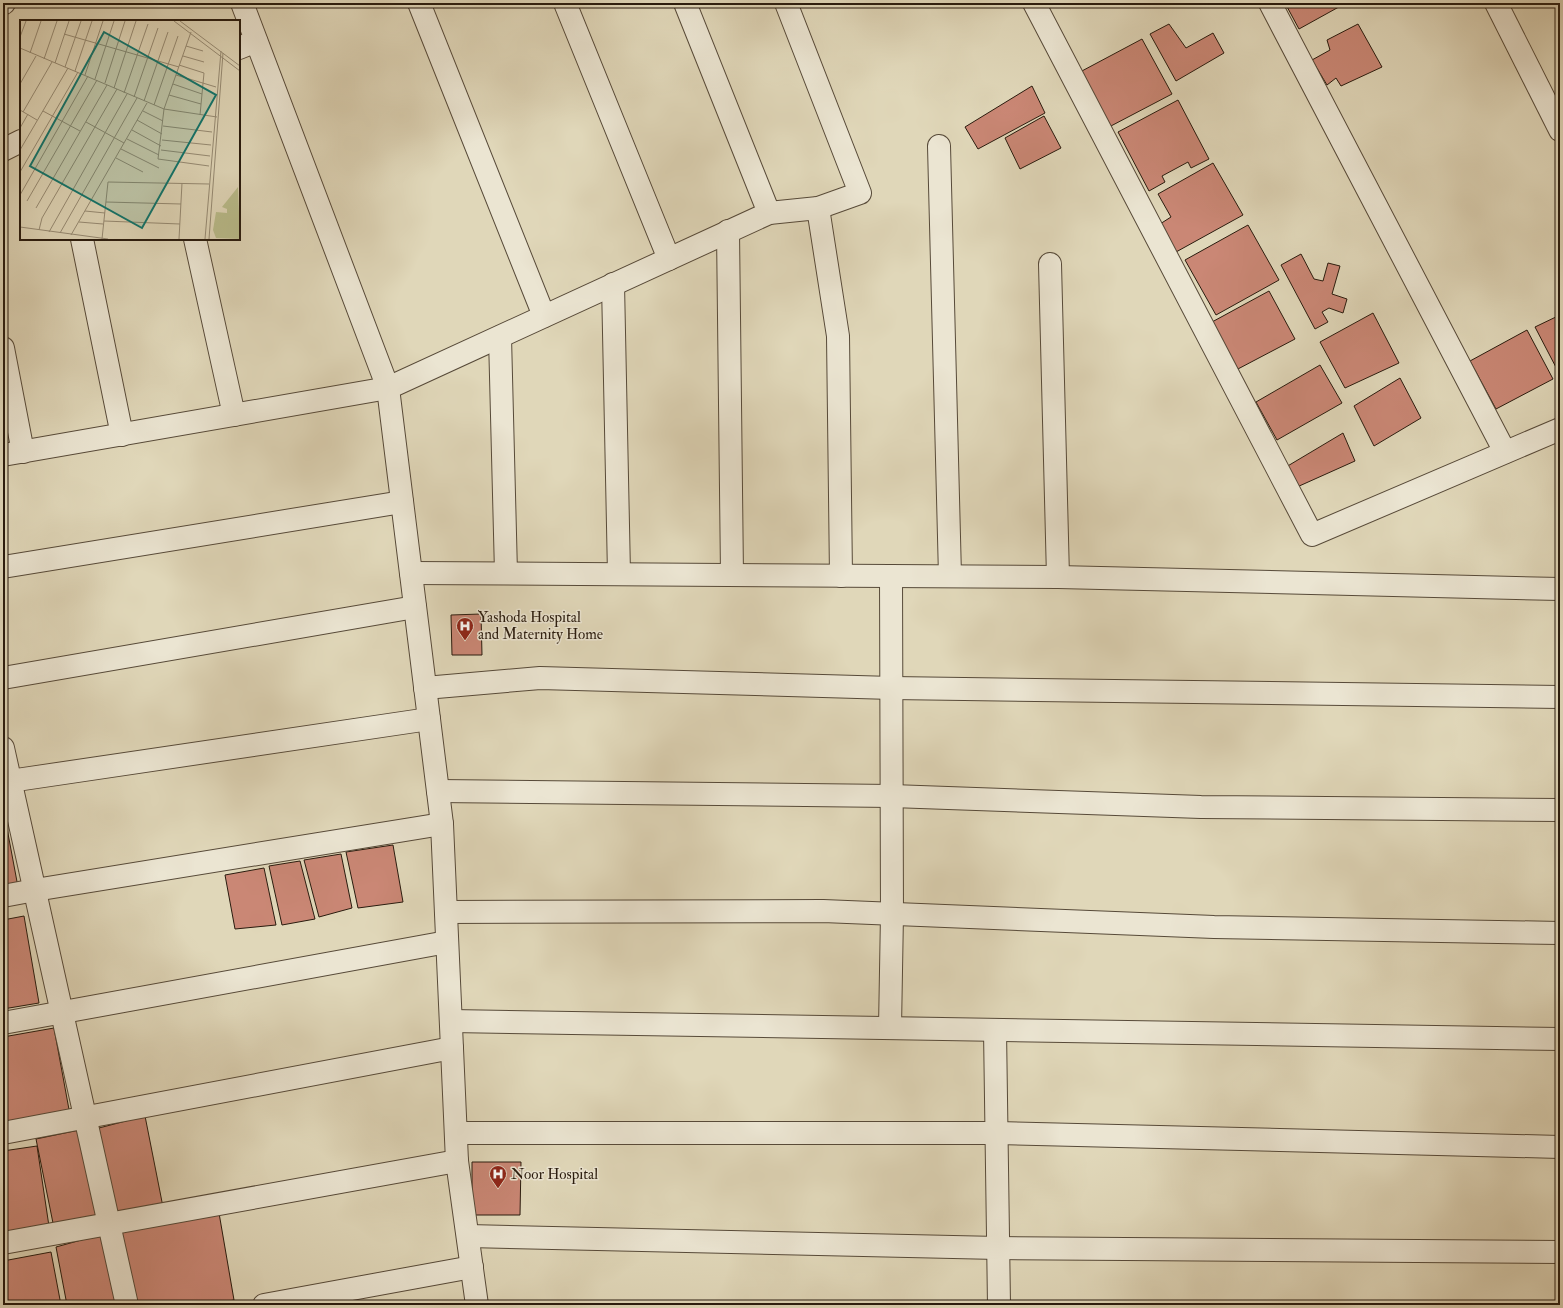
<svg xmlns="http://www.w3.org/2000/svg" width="1563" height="1308" viewBox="0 0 1563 1308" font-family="'IM FELL Double Pica',serif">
  <rect width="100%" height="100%" fill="#e0d7b9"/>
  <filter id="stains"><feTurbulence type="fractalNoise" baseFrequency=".005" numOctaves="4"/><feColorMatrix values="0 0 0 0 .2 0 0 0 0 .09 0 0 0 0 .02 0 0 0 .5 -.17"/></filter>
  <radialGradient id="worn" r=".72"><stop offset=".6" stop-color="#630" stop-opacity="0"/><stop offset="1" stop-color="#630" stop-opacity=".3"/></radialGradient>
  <g fill="#ca8775" stroke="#291b0e">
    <polygon points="1285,3 1346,3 1299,29"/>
    <polygon points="1169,24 1186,48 1213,33 1224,53 1176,81 1150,34"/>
    <polygon points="1358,24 1382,67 1341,86 1336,78 1327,85 1312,60 1330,50 1327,40"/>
    <polygon points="1142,39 1172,94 1109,127 1080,72"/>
    <polygon points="1032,86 1045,113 978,149 965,127"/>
    <polygon points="1178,100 1209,159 1191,168 1188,162 1162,176 1165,182 1149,191 1118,132"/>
    <polygon points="1044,116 1061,148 1020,169 1005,138"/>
    <polygon points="1213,163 1243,215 1176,252 1160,224 1171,217 1158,194"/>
    <polygon points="1248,225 1279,280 1216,315 1185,260"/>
    <polygon points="1301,254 1314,279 1323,281 1328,263 1340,266 1332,294 1347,299 1343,313 1329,308 1322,312 1328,322 1315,329 1281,265"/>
    <polygon points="1269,291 1295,339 1236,370 1212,322"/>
    <polygon points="1373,313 1399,363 1345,388 1320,342"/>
    <polygon points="1560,315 1560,375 1535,327"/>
    <polygon points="1527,330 1553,379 1496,409 1470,361"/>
    <polygon points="1320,365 1342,403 1277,440 1256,402"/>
    <polygon points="1400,378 1421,418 1374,446 1354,406"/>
    <polygon points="1343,433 1355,461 1297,487 1286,467"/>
    <polygon points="481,614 482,655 452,655 451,615"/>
    <polygon points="3,807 18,887 3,889"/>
    <polygon points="393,845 403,902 358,908 346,852"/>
    <polygon points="341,854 352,908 319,917 304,860"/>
    <polygon points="300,861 315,919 282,925 269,866"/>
    <polygon points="264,868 276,925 235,929 225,875"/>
    <polygon points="24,916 39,1003 3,1009 3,920"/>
    <polygon points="54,1028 70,1115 3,1127 3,1037"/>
    <polygon points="145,1116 163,1207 115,1216 99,1128"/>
    <polygon points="84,1129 102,1218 54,1228 36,1139"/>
    <polygon points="37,1146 50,1233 3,1240 3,1151"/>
    <polygon points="472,1162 521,1162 520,1215 472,1215"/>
    <polygon points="219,1213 234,1300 206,1305 132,1305 119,1231"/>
    <polygon points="103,1234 117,1305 67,1305 56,1247"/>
    <polygon points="51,1252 61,1305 3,1305 3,1261"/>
  </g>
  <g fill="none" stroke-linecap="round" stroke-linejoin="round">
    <defs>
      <g id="minor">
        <polyline points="419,3 544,316"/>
        <polyline points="565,3 669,259"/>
        <polyline points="685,3 769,213"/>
        <polyline points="1034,3 1312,535 1560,429"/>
        <polyline points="1270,3 1505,452"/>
        <polyline points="1496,3 1560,130"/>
        <polyline points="239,48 256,41"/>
        <polyline points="939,146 950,576"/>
        <polyline points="3,150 21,141"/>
        <polyline points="818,208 838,336 841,576"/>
        <polyline points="728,231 732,575"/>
        <polyline points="82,239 122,435"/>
        <polyline points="195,239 234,415"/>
        <polyline points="1050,264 1058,577"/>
        <polyline points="613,284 619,574"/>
        <polyline points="500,337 506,573"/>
        <polyline points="3,348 23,452"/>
        <polyline points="3,455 388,388 769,213 818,208 860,193 786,3"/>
        <polyline points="3,567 402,502"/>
        <polyline points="411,573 1058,577 1560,589"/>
        <polyline points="3,678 415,607"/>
        <polyline points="425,688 540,678 892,688 1560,697"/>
        <polyline points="3,748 127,1305"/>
        <polyline points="3,782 429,719"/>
        <polyline points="438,791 892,796 1201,807 1560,810"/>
        <polyline points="3,896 35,890 442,824"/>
        <polyline points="446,912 823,911 1214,927 1560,933"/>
        <polyline points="451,1021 1560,1039"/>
        <polyline points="3,1023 447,942"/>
        <polyline points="890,1028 892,914 891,576"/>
        <polyline points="995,1030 999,1305"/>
        <polyline points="3,1133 452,1048"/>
        <polyline points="456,1133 997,1133 1560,1147"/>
        <polyline points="468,1236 998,1248 1560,1252"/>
        <polyline points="3,1243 457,1161"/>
        <polyline points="264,1305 472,1267"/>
      </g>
      <g id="tertiary">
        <polyline points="3,3 4,3"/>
        <polyline points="242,3 388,388 442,824 457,1161 477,1305"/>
      </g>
    </defs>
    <use href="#minor" stroke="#574a39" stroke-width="24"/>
    <use href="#tertiary" stroke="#574a39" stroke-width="24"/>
    <use href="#minor" stroke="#ebe5d2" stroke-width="22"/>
    <use href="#tertiary" stroke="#ebe5d2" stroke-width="22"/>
  </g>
  <defs>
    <symbol id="hospital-pin" viewBox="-11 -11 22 30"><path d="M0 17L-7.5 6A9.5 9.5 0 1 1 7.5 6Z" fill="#8f2418" stroke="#ebe5d2"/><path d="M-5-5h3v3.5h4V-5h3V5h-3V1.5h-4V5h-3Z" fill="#fff"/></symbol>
  </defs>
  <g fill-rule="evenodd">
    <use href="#hospital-pin" x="455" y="616" width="20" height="27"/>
    <use href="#hospital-pin" x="488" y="1164" width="20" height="27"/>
  </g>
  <g text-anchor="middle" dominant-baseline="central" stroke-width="3" stroke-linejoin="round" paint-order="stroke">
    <g font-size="15" fill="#291b0e" stroke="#ebe5d2" text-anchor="start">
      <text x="478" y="617">Yashoda Hospital<tspan x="478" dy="17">and Maternity Home</tspan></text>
      <text x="511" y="1174">Noor Hospital</text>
    </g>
  </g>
  <g transform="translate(20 20)">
    <rect width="220" height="220" fill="#e0d7b9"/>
    <path d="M218 167 220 219 196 218 193 210 196 192 207 193V189L202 187Z" fill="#b9bc8b"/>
    <path fill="none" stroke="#978c75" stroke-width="1" d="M154 1 220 51M160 1 220 46M171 12 144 89 138 139 189 146M44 14 159 47M0 17 6 1M166 26 183 31M0 28 144 89 197 97M10 33 21 1M163 36 184 42M24 39 37 1M35 43 49 1M159 45 184 53 180 95M45 47 61 1M55 51 72 1M65 55 83 1M156 55 196 67M75 59 94 1M85 63 105 1M0 64 16 36M153 64 182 74M94 68 116 1M104 73 128 4M149 75 181 84M114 77 138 8M124 81 148 12M134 85 158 16M0 90 17 100M23 91 60 111M123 91 143 101M3 92 32 42M117 100 142 114M66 102 104 123M143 106 192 112M0 108 8 94M112 110 141 126M107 119 139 135M142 120 191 125M101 129 139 148M0 130 48 48M141 130 190 136M96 138 123 152M0 152 58 52M0 175 68 56M7 181 77 60M86 182 161 184M16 188 87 65M65 191 85 193M84 201 160 204M59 202 83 204M0 207 88 219M19 210 22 198 97 69M29 212 107 74M40 213 117 78M51 215 127 83M82 219 88 162 189 164M159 219 162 163M185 219 201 31M189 219 203 33"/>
    <path fill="#0f766e" fill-opacity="0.15" stroke="#0f766e" stroke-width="2" d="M84 12 196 75 122 208 10 146Z"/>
    <rect width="220" height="220" fill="none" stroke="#291b0e" stroke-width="2"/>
  </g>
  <rect width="1563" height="1308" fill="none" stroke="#e0d7b9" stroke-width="16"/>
  <rect x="4" y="4" width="1555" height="1300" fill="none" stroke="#291b0e" stroke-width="2"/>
  <rect x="8" y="8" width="1547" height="1292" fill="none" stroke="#291b0e"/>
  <rect width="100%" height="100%" filter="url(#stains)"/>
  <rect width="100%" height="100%" fill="url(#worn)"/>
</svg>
